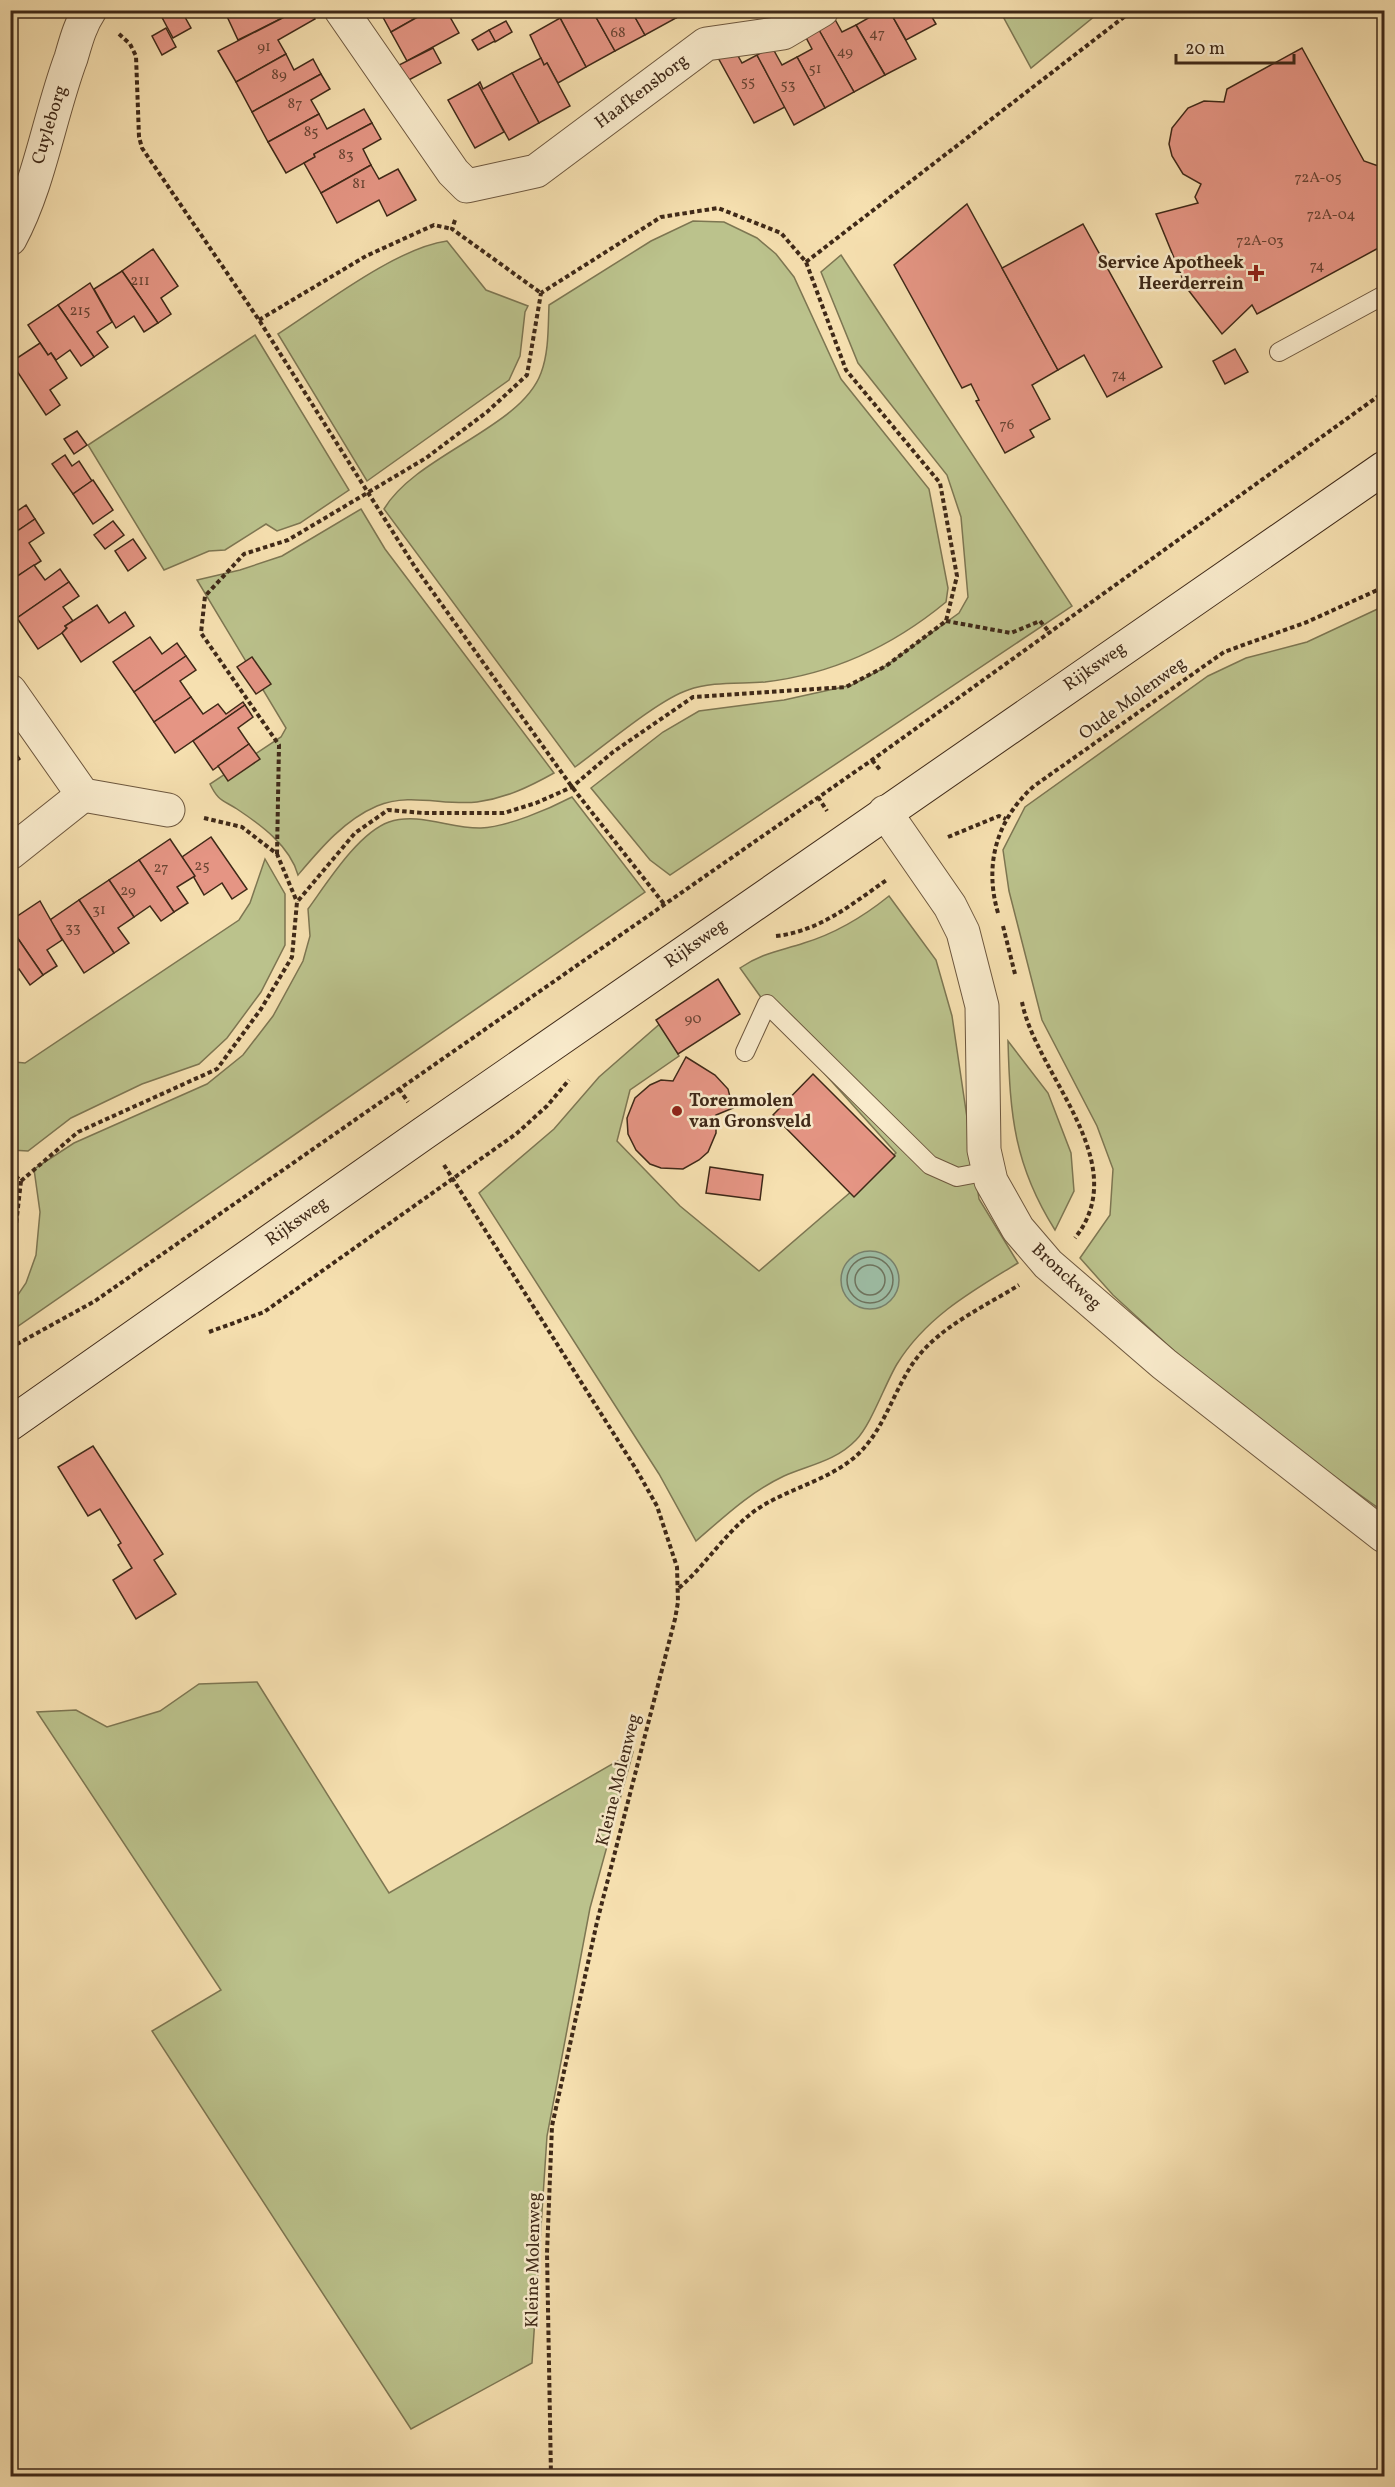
<svg xmlns="http://www.w3.org/2000/svg" width="1395" height="2487" viewBox="0 0 1395 2487" font-family="Vollkorn,serif">
  <rect width="100%" height="100%" fill="#f6e0b0"/>
  <filter id="stains"><feTurbulence type="fractalNoise" baseFrequency=".00333" numOctaves="4"/><feColorMatrix values="0 0 0 0 .2 0 0 0 0 .09 0 0 0 0 .02 0 0 0 .5 -.17"/></filter>
  <radialGradient id="worn" r=".72"><stop offset=".6" stop-color="#630" stop-opacity="0"/><stop offset="1" stop-color="#630" stop-opacity=".3"/></radialGradient>
  <g fill="#bbc28c" stroke="#7d7652" stroke-width="1.5">
    <polygon points="1000,11 1101,11 1031,68"/>
    <path d="M693 221 724 222 757 238 776 254 794 277 841 379 929 489 948 588 946 602C894 645 833 674 765 682 740 684 712 681 688 690 658 700 603 747 575 767L384 509C416 455 521 428 541 373 549 352 548 327 549 305L651 241Z"/>
    <path d="M447 241 486 290 528 306 525 312 520 356 509 380 367 481 278 334C323 305 396 248 447 241Z"/>
    <polygon points="841,255 1072,606 670,875 650,860 591,788 663,732 699,711 784,700 852,685 880,670 959,613 968,597 961,517 947,475 858,363 821,272"/>
    <polygon points="255,335 349,490 300,523 277,531 266,524 225,550 209,551 164,570 88,445"/>
    <path d="M361 509 385 549 554 773C529 787 506 798 477 802 444 806 410 792 377 806 344 820 320 849 298 875 290 846 261 825 237 809 223 800 218 801 210 784L281 737 286 728 197 580 240 570 282 556Z"/>
    <polygon points="1384,606 1384,1512 1231,1403 1113,1295 1080,1258 1110,1215 1113,1169 1097,1126 1042,1020 1009,891 1003,850 1025,807 1208,676 1246,658 1307,642"/>
    <path d="M572 797 645 892 11 1331V1305L26 1283 36 1255 40 1212 34 1169 74 1143 207 1084 243 1055 273 1016 303 961 310 936 308 909C327 883 358 833 389 822 419 812 451 829 481 828 507 827 549 809 572 797Z"/>
    <polygon points="265,859 285,894 285,945 261,992 227,1038 199,1064 142,1084 71,1118 28,1151 11,1150 11,1060 14,1062 25,1063 239,920 250,903"/>
    <path d="M889 896 936 960 952 1016 979 1199 1018 1263C972 1291 926 1317 897 1364 885 1384 871 1425 856 1440 836 1461 809 1465 784 1476 750 1492 724 1517 696 1541L659 1474 479 1193 554 1129 599 1077 662 1022 679 1056 630 1090 617 1141 680 1206 759 1271 896 1153 780 1024 740 968C762 953 780 951 804 943 837 933 863 917 889 896Z"/>
    <path d="M1008 1041 1048 1093 1071 1153 1074 1191 1055 1230C1014 1165 1010 1115 1008 1041Z"/>
    <polygon points="257,1682 389,1893 633,1752 590,1908 547,2136 532,2363 411,2429 152,2031 221,1990 37,1712 76,1710 107,1727 160,1711 199,1684"/>
  </g>
  <circle fill="#9ebea6" stroke="#78826d" stroke-width="1.5" cx="870" cy="1280" r="29"/>
  <g fill="none" stroke-linecap="round" stroke-linejoin="round">
    <g stroke="#6e745f" stroke-width="1.5">
      <circle cx="870" cy="1280" r="23"/>
      <circle cx="870" cy="1280" r="15"/>
    </g>
  </g>
  <g fill="#e59584" stroke="#3f2918" stroke-width="1.5">
    <polygon points="158,10 181,10 191,28 173,38"/>
    <polygon points="224,10 298,10 238,40"/>
    <polygon points="298,10 310,10 315,19 278,40 286,54 236,82 218,51"/>
    <polygon points="379,10 430,10 391,32"/>
    <polygon points="430,10 446,10 459,33 407,61 391,32"/>
    <polygon points="556,10 592,10 615,51 586,67"/>
    <polygon points="592,10 631,10 645,35 615,51"/>
    <polygon points="631,10 671,10 676,18 645,35"/>
    <polygon points="671,10 690,10 676,18"/>
    <polygon points="869,10 889,10 916,59 885,75 856,25 872,16"/>
    <polygon points="889,10 932,10 929,12 936,24 906,40"/>
    <polygon points="832,14 842,32 856,25 885,75 854,92 815,23"/>
    <polygon points="560,18 586,67 558,83 547,63 544,65 530,35"/>
    <polygon points="506,21 512,32 495,42 489,30"/>
    <polygon points="815,23 854,92 825,108 797,57 812,49 802,30"/>
    <polygon points="166,28 176,47 162,55 152,36"/>
    <polygon points="489,30 495,41 478,50 472,40"/>
    <polygon points="732,45 742,63 757,55 785,107 754,123 716,54"/>
    <polygon points="772,47 782,65 797,57 825,108 794,125 757,55"/>
    <polygon points="433,48 441,63 405,82 397,66"/>
    <polygon points="1302,48 1364,161 1384,168 1384,225 1380,228 1384,236 1384,245 1257,314 1252,305 1222,334 1186,287 1156,214 1198,203 1195,197 1201,184 1183,174 1172,156 1169,144 1172,128 1188,108 1204,101 1224,102 1227,89"/>
    <polygon points="286,54 294,70 313,59 321,74 252,112 236,82"/>
    <polygon points="541,58 544,65 547,63 570,106 539,123 512,73"/>
    <polygon points="512,73 539,123 509,140 478,84 480,82 483,89"/>
    <polygon points="321,74 330,89 311,100 319,114 268,142 252,112"/>
    <polygon points="478,84 504,132 475,148 448,100"/>
    <polygon points="364,109 372,123 314,154 315,157 286,173 268,142 319,114 327,129"/>
    <polygon points="372,123 381,139 363,149 371,165 321,193 304,163 315,157 314,154"/>
    <polygon points="371,165 379,179 398,169 416,200 387,216 379,200 337,223 321,193"/>
    <polygon points="967,204 1058,370 1032,385 1050,419 1030,430 1034,437 1005,453 976,401 979,400 971,384 962,388 894,265"/>
    <polygon points="1083,224 1162,367 1107,397 1084,355 1058,370 1002,268"/>
    <polygon points="153,249 178,286 161,298 171,314 158,323 122,271"/>
    <polygon points="122,271 158,323 144,332 134,316 116,328 94,289"/>
    <polygon points="90,283 112,322 97,332 108,347 94,357 58,305"/>
    <polygon points="58,305 94,357 81,366 70,350 56,360 51,353 48,355 28,325"/>
    <polygon points="40,343 48,355 51,353 67,378 50,390 60,405 46,415 11,362"/>
    <polygon points="1235,349 1248,372 1225,384 1213,361"/>
    <polygon points="77,431 87,445 74,454 64,439"/>
    <polygon points="65,455 72,466 79,461 92,481 73,494 52,464"/>
    <polygon points="93,480 113,510 93,524 73,494"/>
    <polygon points="26,505 35,519 10,536 10,516"/>
    <polygon points="35,519 44,533 29,543 41,561 13,579 10,577 10,536"/>
    <polygon points="113,521 124,535 105,549 94,535"/>
    <polygon points="133,539 146,558 128,571 115,551"/>
    <polygon points="34,565 45,580 60,569 69,582 17,618 10,608 10,577 13,579"/>
    <polygon points="69,582 79,596 63,607 73,621 65,626 67,628 62,633 38,649 17,618"/>
    <polygon points="97,605 109,623 125,612 134,626 81,662 62,633 67,628 65,626"/>
    <polygon points="150,637 162,654 177,643 186,656 134,692 113,662"/>
    <polygon points="186,656 196,670 180,681 191,697 154,722 134,692"/>
    <polygon points="252,657 271,684 256,694 237,667"/>
    <polygon points="191,697 203,714 218,704 226,714 243,702 245,705 175,753 154,722"/>
    <polygon points="245,705 253,717 238,728 249,744 213,770 193,741"/>
    <polygon points="10,744 20,759 10,766"/>
    <polygon points="249,744 260,759 228,781 218,766"/>
    <polygon points="211,837 247,889 232,899 222,883 204,895 182,857"/>
    <polygon points="170,839 195,876 177,887 188,903 174,912 139,860"/>
    <polygon points="139,860 174,912 161,921 150,906 134,917 109,880"/>
    <polygon points="109,880 134,917 118,928 129,943 114,953 79,900"/>
    <polygon points="79,900 114,953 84,973 50,920"/>
    <polygon points="40,901 62,940 47,950 57,966 43,975 10,927 10,921"/>
    <polygon points="10,927 43,975 30,985 19,969 10,975"/>
    <polygon points="718,979 740,1014 678,1054 656,1020"/>
    <polygon points="686,1057 715,1075 728,1089 733,1108 716,1115 716,1133 708,1152 699,1160 683,1169 661,1168 650,1164 636,1150 628,1134 627,1118 635,1098 650,1085 661,1080 673,1081"/>
    <polygon points="813,1074 895,1156 854,1197 773,1115"/>
    <polygon points="710,1167 763,1175 760,1200 706,1193"/>
    <polygon points="93,1446 163,1554 154,1560 176,1594 136,1619 113,1580 132,1568 118,1545 121,1543 100,1509 88,1516 58,1467"/>
  </g>
  <g fill="none" stroke-linecap="round" stroke-linejoin="round">
    <defs>
      <g id="lane">
        <polyline points="1279,352 1384,295"/>
        <polyline points="745,1052 767,1004 930,1165 957,1177 989,1171"/>
      </g>
      <g id="street">
        <polyline points="341,10 453,172 467,186 536,171 706,44 783,33 822,10"/>
        <path d="M10 239C40 183 49 117 71 58 76 41 80 25 90 10"/>
        <polyline points="10,691 83,795 168,810"/>
        <polyline points="885,812 950,906 963,932 982,1006 984,1150 991,1181 1018,1229 1048,1264 1164,1364 1384,1536"/>
        <polyline points="10,853 83,795"/>
      </g>
      <polyline id="secondary" points="10,1424 424,1133 1384,468"/>
    </defs>
    <use href="#lane" stroke="#6d573e" stroke-width="20"/>
    <use href="#street" stroke="#6d573e" stroke-width="35"/>
    <use href="#secondary" stroke="#3f2918" stroke-width="35"/>
    <g stroke="#3f2918" stroke-width="4" stroke-dasharray="4.5 3" stroke-linecap="butt">
      <polyline points="119,34 130,44 136,56 139,137 142,148 259,320 415,567 572,787 664,904"/>
      <polyline points="455,220 452,229 541,293"/>
      <polyline points="806,262 1133,10"/>
      <polyline points="259,320 366,256 434,225 452,229"/>
      <polyline points="946,621 1011,633 1040,621 1050,633"/>
      <polyline points="872,760 881,771"/>
      <polyline points="818,797 827,811"/>
      <polyline points="204,818 242,827 277,854 297,902"/>
      <polyline points="948,837 999,816 1006,819"/>
      <polyline points="277,854 279,745 201,633 205,596 244,554 288,540 426,458 487,412 527,375 541,293"/>
      <path d="M998 913C984 865 996 820 1034 786L1224 652 1307 622 1384 587"/>
      <polyline points="1003,926 1015,974"/>
      <path d="M776 936C821 931 853 903 888 879"/>
      <path d="M1022 1002C1036 1075 1135 1162 1075 1238"/>
      <polyline points="399,1089 408,1102"/>
      <polyline points="444,1165 636,1469 657,1506 677,1567 678,1602 675,1619 597,1922 552,2126 547,2253 551,2476"/>
      <polyline points="10,1171 21,1181 10,1277"/>
      <polyline points="21,1181 78,1132 217,1069 261,1009 292,957 297,902 355,833 388,810 423,813 504,813 536,803 572,787 613,752 693,697 846,687 886,666 946,621 957,576 940,483 846,370 806,262 781,233 718,208 661,217 541,293"/>
      <polyline points="209,1332 264,1312 516,1134 547,1106 569,1080"/>
      <polyline points="10,1348 95,1301 204,1225 872,760 1384,392"/>
      <path d="M679 1588C708 1563 727 1529 759 1508 790 1488 829 1480 856 1456 885 1430 893 1390 916 1359 941 1326 984 1307 1019 1285"/>
    </g>
    <use href="#lane" stroke="#f9ebcc" stroke-width="18"/>
    <use href="#street" stroke="#f9ebcc" stroke-width="33"/>
    <use href="#secondary" stroke="#f9ebcc" stroke-width="33"/>
  </g>
  <g fill="#8f2418" stroke="#f9ebcc" stroke-width="2">
    <path d="M1253 264h6v6h6v6h-6v6h-6v-6h-6v-6h6z"/>
    <circle cx="677" cy="1111" r="6"/>
  </g>
  <g text-anchor="middle" dominant-baseline="central" stroke-width="5" stroke-linejoin="round" paint-order="stroke">
    <g font-size="15" fill="#684433">
      <text x="618" y="33">68</text>
      <text x="877" y="34">47</text>
      <text x="264" y="47">91</text>
      <text x="845" y="52">49</text>
      <text x="815" y="69">51</text>
      <text x="279" y="75">89</text>
      <text x="748" y="82">55</text>
      <text x="788" y="85">53</text>
      <text x="295" y="104">87</text>
      <text x="311" y="132">85</text>
      <text x="346" y="155">83</text>
      <text x="1318" y="178">72A-05</text>
      <text x="359" y="184">81</text>
      <text x="1331" y="215">72A-04</text>
      <text x="1260" y="241">72A-03</text>
      <text x="1317" y="266">74</text>
      <text x="140" y="281">211</text>
      <text x="80" y="311">215</text>
      <text x="1119" y="375">74</text>
      <text x="1007" y="425">76</text>
      <text x="202" y="866">25</text>
      <text x="161" y="868">27</text>
      <text x="128" y="891">29</text>
      <text x="99" y="910">31</text>
      <text x="73" y="928">33</text>
      <text x="693" y="1019">90</text>
    </g>
    <g font-size="18" fill="#3f2918" stroke="#f9ebcc">
      <text transform="translate(642 92) rotate(-37)">Haafkensborg</text>
      <text transform="translate(50 125) rotate(-73)">Cuyleborg</text>
      <text transform="translate(1095 667) rotate(-35)">Rijksweg</text>
      <text transform="translate(1133 699) rotate(-36)">Oude Molenweg</text>
      <text transform="translate(696 944) rotate(-35)">Rijksweg</text>
      <text transform="translate(297 1222) rotate(-35)">Rijksweg</text>
      <text transform="translate(1066 1277) rotate(43)">Bronckweg</text>
      <text transform="translate(619 1780) rotate(-76)">Kleine Molenweg</text>
      <text transform="translate(534 2260) rotate(-89)">Kleine Molenweg</text>
    </g>
    <g font-size="18" font-weight="bold" fill="#3f2918" stroke="#f9ebcc" text-anchor="end">
      <text x="1244" y="263">Service Apotheek<tspan x="1244" dy="21">Heerderrein</tspan></text>
      <text x="689" y="1101" text-anchor="start">Torenmolen<tspan x="689" dy="21">van Gronsveld</tspan></text>
    </g>
  </g>
  <rect width="1395" height="2487" fill="none" stroke="#f6e0b0" stroke-width="36"/>
  <rect x="12" y="12" width="1371" height="2463" fill="none" stroke="#3f2918" stroke-width="3"/>
  <rect x="18" y="18" width="1359" height="2451" fill="none" stroke="#3f2918" stroke-width="1.5"/>
  <path d="M1176 54v9h118v-9" fill="none" stroke="#3f2918" stroke-width="3"/>
  <text x="1185" y="54" font-size="18" fill="#3f2918" stroke="#f9ebcc" stroke-width="4.5" paint-order="stroke">20 m</text>
  <rect width="100%" height="100%" filter="url(#stains)"/>
  <rect width="100%" height="100%" fill="url(#worn)"/>
</svg>
